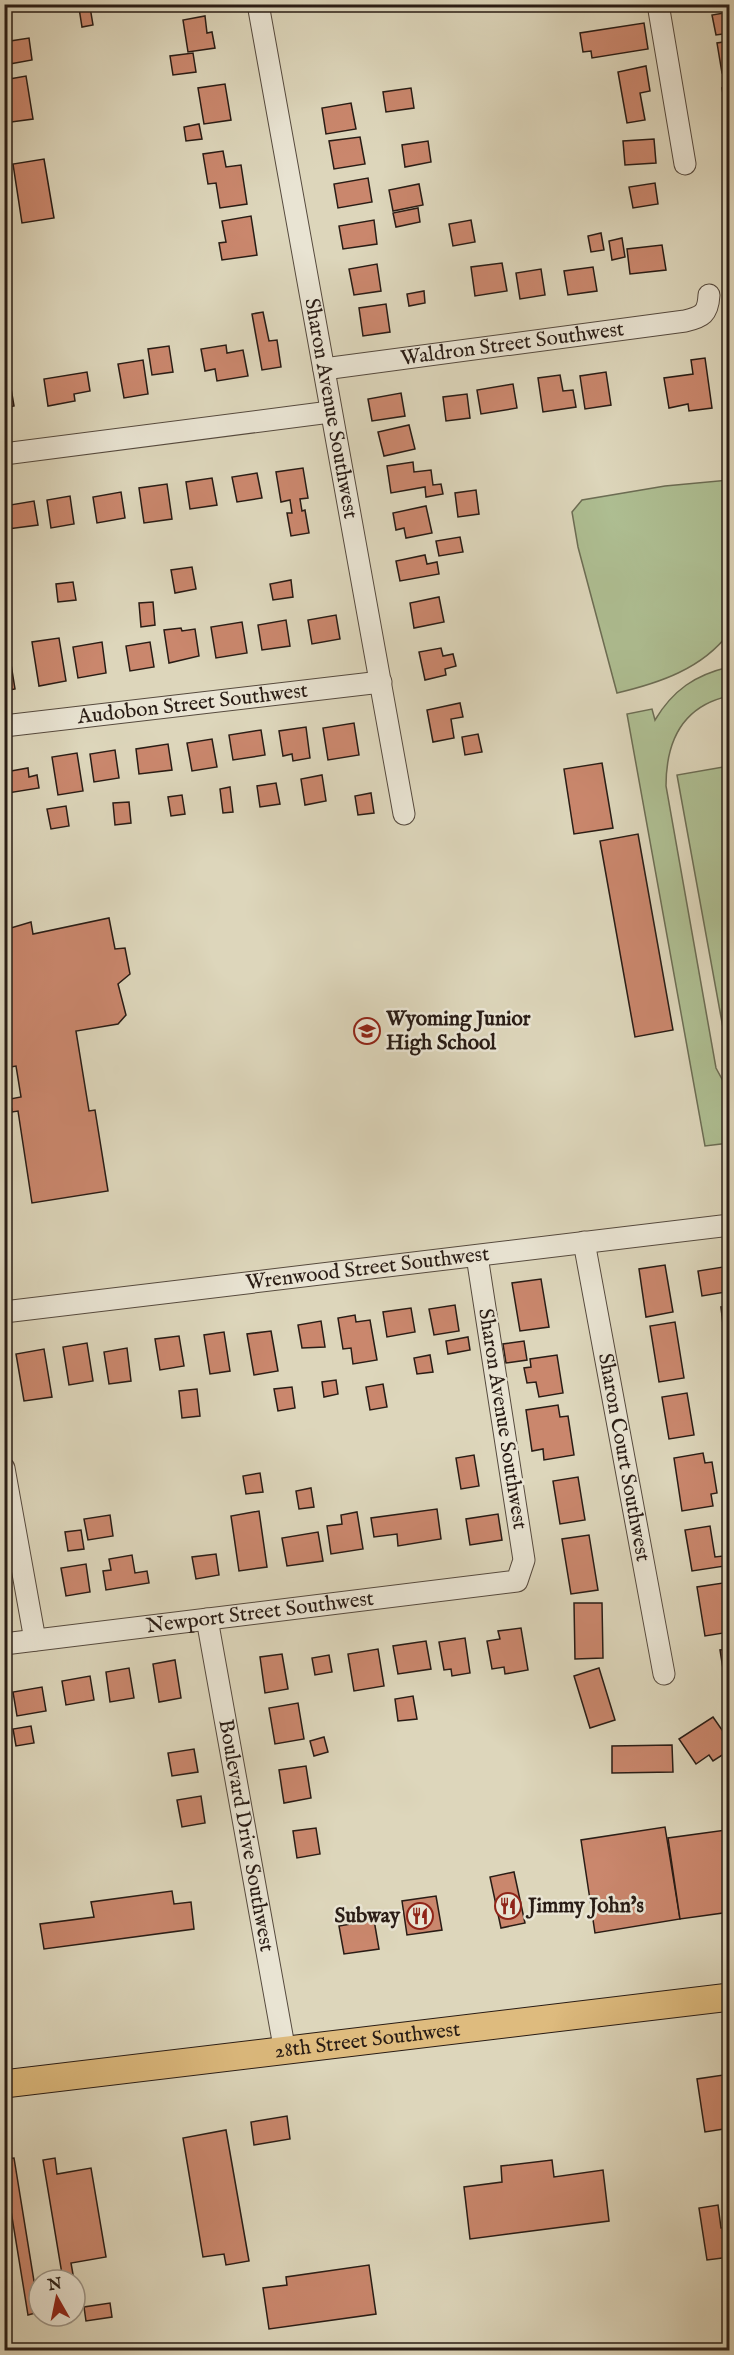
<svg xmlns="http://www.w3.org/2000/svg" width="734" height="2355" viewBox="0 0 734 2355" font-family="'IM FELL English',serif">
  <rect width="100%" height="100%" fill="#ddd6bb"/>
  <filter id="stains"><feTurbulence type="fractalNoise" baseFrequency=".00333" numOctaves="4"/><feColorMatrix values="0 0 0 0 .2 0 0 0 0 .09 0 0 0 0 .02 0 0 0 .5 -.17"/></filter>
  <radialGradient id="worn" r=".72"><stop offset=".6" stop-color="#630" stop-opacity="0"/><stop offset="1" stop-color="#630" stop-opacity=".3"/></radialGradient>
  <g fill="#aebe92" stroke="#6c6d54" stroke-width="1.5">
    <path d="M729 480V633C702 669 659 683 617 693L578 547 572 512 582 500 665 486Z"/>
    <path d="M729 667V696C683 706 666 741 666 786L716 1068 729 1092V1126L727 1125 729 1143 705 1146 627 714 652 709 655 720C673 690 695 675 729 667Z"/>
    <polygon points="729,766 730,766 729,1061 677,775"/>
  </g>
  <g fill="#ca876d" stroke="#291c15" stroke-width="1.5">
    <polygon points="90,7 93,25 82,27 79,8"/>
    <polygon points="730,12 730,33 716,35 712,15"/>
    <polygon points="205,16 207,33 212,32 215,48 188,52 183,20"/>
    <polygon points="644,23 648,49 592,58 591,51 583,52 580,33"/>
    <polygon points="29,38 32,60 4,65 4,42"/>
    <polygon points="730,41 730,72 722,73 717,43"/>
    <polygon points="193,53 196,72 173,75 170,56"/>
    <polygon points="646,66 650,91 640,93 645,120 627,123 618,72"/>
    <polygon points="26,76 33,119 4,123 4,80"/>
    <polygon points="225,84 231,120 204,124 198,88"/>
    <polygon points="730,87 730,113 726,114 722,88"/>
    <polygon points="411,88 414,108 386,112 383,92"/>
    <polygon points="351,103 356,129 326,134 322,108"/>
    <polygon points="199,124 202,139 186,141 184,127"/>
    <polygon points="360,137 365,164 334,169 329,141"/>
    <polygon points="654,139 656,163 625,165 623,141"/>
    <polygon points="428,141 431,162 405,167 402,145"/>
    <polygon points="223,151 226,167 241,165 247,204 220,208 216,183 208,184 203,154"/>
    <polygon points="44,159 54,218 22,223 13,164"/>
    <polygon points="368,178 372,202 338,208 334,184"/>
    <polygon points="655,183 658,204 633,208 629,187"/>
    <polygon points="419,184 423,205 393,211 389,190"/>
    <polygon points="418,208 420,222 396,227 393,213"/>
    <polygon points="251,216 257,255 222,260 219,243 226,242 222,221"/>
    <polygon points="374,220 377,244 343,249 339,226"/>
    <polygon points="471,220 475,242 453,246 449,224"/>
    <polygon points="601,233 604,250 591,252 588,236"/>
    <polygon points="622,238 625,257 612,260 609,241"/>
    <polygon points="662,245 666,270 630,274 627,249"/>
    <polygon points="502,263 507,291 475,296 471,267"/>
    <polygon points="377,264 381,291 354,295 349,269"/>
    <polygon points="593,267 597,291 568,295 564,271"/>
    <polygon points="541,269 545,295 520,299 516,273"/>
    <polygon points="424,291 425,303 409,306 407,294"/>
    <polygon points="386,304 390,332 363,336 359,308"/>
    <polygon points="263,312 269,341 277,340 281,367 262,370 252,314"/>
    <polygon points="226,345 227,353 243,350 248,376 217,381 215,369 205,371 201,349"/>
    <polygon points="169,346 173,372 152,375 148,349"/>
    <polygon points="705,358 712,408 689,411 688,404 669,408 664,378 693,374 691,360"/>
    <polygon points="143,360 148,394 124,398 118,364"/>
    <polygon points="87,372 90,391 74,394 75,401 48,406 44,379"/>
    <polygon points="606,372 611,405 585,409 580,376"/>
    <polygon points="560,375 563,391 573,390 576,407 543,412 538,378"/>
    <polygon points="10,383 14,406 4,408 4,384"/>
    <polygon points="513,384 517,408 481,414 477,390"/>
    <polygon points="401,393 405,416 372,421 368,399"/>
    <polygon points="467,394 470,418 446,421 443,397"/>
    <polygon points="409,425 415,449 384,456 378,432"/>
    <polygon points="413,462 414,472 431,470 433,485 441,484 443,494 426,497 425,487 391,493 387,466"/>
    <polygon points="303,468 308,498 300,499 302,511 305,510 309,533 291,536 287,513 292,513 290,500 281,502 276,472"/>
    <polygon points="257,473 262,498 237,502 232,477"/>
    <polygon points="212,478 217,505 190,509 186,482"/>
    <polygon points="167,484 172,519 144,523 139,488"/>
    <polygon points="476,490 479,514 458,517 455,493"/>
    <polygon points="121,492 125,518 97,523 93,497"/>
    <polygon points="70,496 74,524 51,528 47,500"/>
    <polygon points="34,501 38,525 8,529 4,506"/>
    <polygon points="426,506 432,533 406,538 404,528 396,530 393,513"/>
    <polygon points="460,537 463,552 439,556 436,541"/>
    <polygon points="425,555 427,564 437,562 439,574 400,581 396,561"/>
    <polygon points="192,567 196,589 175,593 171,570"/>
    <polygon points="291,580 293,597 273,600 270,584"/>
    <polygon points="73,582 76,600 58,602 56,584"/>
    <polygon points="439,597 444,622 414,628 410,603"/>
    <polygon points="153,602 155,625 141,627 139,603"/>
    <polygon points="336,615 340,639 312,644 308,620"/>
    <polygon points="286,620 290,646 262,650 258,625"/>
    <polygon points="242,622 247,653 216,658 211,627"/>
    <polygon points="181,628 182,631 195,629 199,656 169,663 164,630"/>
    <polygon points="59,638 66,681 39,686 32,642"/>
    <polygon points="102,642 106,673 78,678 73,647"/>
    <polygon points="150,642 154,667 130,671 126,646"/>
    <polygon points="441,648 443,656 453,654 456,666 445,669 446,675 425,680 419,652"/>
    <polygon points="10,658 15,689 4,691 4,659"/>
    <polygon points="460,703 463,717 451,719 454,738 433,742 427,710"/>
    <polygon points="354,723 359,755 328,760 323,728"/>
    <polygon points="306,727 310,758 293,761 292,754 283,756 279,731"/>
    <polygon points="261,730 265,755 233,760 229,735"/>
    <polygon points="478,734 482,752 465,755 462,737"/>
    <polygon points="212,739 217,767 192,771 187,743"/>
    <polygon points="168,744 172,770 139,774 136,749"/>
    <polygon points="115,750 119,778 94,782 90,754"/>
    <polygon points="77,753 83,791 58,795 52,757"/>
    <polygon points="602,763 613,828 574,834 564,769"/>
    <polygon points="28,768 29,777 37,775 39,788 8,793 5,772"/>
    <polygon points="322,775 326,801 305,805 301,779"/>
    <polygon points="276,783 280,804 260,807 257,786"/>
    <polygon points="230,787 233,812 223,813 220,789"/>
    <polygon points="371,793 374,813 358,815 355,796"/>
    <polygon points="182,795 185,814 171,816 168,797"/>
    <polygon points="129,802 131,823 115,825 113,803"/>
    <polygon points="66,806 69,826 51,829 47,809"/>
    <polygon points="638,834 673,1030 635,1037 600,841"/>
    <polygon points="109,918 115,949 125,948 130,974 118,984 126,1015 118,1024 76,1031 89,1111 95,1110 108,1191 32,1203 18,1111 12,1112 10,1099 21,1097 16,1066 4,1068 4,930 31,922 33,934"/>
    <polygon points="665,1265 673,1312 646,1317 639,1269"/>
    <polygon points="723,1267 726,1292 702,1296 698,1271"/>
    <polygon points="541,1279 549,1327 520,1331 512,1283"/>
    <polygon points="455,1305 459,1331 434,1335 429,1309"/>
    <polygon points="730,1306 730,1325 723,1325 721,1307"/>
    <polygon points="411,1308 415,1332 387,1337 383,1312"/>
    <polygon points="355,1315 356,1322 370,1320 377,1360 353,1364 351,1348 343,1349 338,1318"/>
    <polygon points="321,1321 325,1347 302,1348 298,1325"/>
    <polygon points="675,1322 684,1378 659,1382 650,1326"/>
    <polygon points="271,1331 278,1371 254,1375 247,1334"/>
    <polygon points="224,1332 230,1371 210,1374 204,1335"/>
    <polygon points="179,1336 184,1366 160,1370 155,1339"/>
    <polygon points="468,1337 470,1350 448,1354 446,1341"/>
    <polygon points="524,1341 527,1360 506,1363 503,1344"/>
    <polygon points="87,1343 93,1381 69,1385 63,1347"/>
    <polygon points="127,1348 131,1381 109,1384 104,1352"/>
    <polygon points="44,1349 52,1397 24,1401 16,1354"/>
    <polygon points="430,1355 433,1372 417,1374 414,1358"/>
    <polygon points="557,1355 563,1393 539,1397 536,1382 527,1383 524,1368 531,1367 530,1359"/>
    <polygon points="336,1380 338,1394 324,1397 322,1382"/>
    <polygon points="383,1384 387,1407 370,1410 366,1387"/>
    <polygon points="292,1387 295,1408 278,1411 274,1389"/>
    <polygon points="197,1389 200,1416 182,1418 179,1391"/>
    <polygon points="687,1393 694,1435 669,1439 662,1397"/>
    <polygon points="558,1405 560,1417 568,1416 574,1455 544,1460 543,1449 532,1451 526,1410"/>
    <polygon points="703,1453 705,1463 712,1462 717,1493 711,1494 713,1506 682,1511 674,1458"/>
    <polygon points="474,1455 479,1486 461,1489 456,1458"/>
    <polygon points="260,1473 263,1492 246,1494 243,1476"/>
    <polygon points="578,1477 585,1520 560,1524 553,1481"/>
    <polygon points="311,1488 314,1507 299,1509 296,1491"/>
    <polygon points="437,1509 441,1539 398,1546 397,1534 374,1537 371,1518"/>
    <polygon points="259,1511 267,1567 239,1571 231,1516"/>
    <polygon points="357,1512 363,1549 331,1554 327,1526 342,1524 341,1515"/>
    <polygon points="498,1514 502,1540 470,1545 466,1519"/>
    <polygon points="110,1515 113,1536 88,1540 84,1519"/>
    <polygon points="710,1526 715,1557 723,1556 725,1566 692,1571 685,1530"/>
    <polygon points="81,1530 84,1549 68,1551 65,1532"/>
    <polygon points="318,1532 323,1561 287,1566 282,1538"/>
    <polygon points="589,1535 598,1590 571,1594 562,1539"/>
    <polygon points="216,1554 219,1575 196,1579 192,1557"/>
    <polygon points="132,1555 135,1573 147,1571 149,1583 106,1590 103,1571 111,1570 109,1559"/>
    <polygon points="86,1564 90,1592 66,1596 61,1568"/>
    <polygon points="723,1583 730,1632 705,1636 697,1587"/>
    <polygon points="574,1603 602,1603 603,1658 575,1659"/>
    <polygon points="521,1628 528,1670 505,1674 504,1667 492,1669 487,1641 500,1639 498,1631"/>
    <polygon points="465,1638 470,1673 452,1676 451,1669 444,1670 439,1642"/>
    <polygon points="426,1641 431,1669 398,1674 393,1646"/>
    <polygon points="378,1649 384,1686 354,1691 348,1654"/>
    <polygon points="730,1649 730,1707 729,1707 720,1650"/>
    <polygon points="282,1654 288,1689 265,1693 260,1657"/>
    <polygon points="329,1655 332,1672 315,1675 312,1658"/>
    <polygon points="175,1660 181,1698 159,1702 153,1664"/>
    <polygon points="129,1668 134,1698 110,1702 106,1672"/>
    <polygon points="599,1668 615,1720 590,1728 574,1676"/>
    <polygon points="90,1676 94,1700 66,1705 62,1681"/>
    <polygon points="42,1687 46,1711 17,1716 13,1692"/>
    <polygon points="413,1696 417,1719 398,1721 395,1699"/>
    <polygon points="298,1703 304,1739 275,1744 269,1708"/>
    <polygon points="713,1717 729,1740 723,1744 727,1752 713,1761 709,1755 696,1764 679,1739"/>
    <polygon points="31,1726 34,1743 16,1746 13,1729"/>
    <polygon points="324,1737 328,1752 314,1756 310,1741"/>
    <polygon points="672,1745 673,1772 612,1773 612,1746"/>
    <polygon points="194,1749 198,1772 172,1776 168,1753"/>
    <polygon points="306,1766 311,1798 284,1803 279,1770"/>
    <polygon points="201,1796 205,1823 182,1827 177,1800"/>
    <polygon points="665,1827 680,1919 595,1933 581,1840"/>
    <polygon points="316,1828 320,1854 297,1858 293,1831"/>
    <polygon points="726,1830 730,1852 730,1912 680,1919 668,1838"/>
    <polygon points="514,1872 525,1923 501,1928 490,1877"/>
    <polygon points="172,1891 174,1904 191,1902 194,1929 44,1949 40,1924 94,1917 91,1902"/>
    <polygon points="436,1896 442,1930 407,1935 402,1901"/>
    <polygon points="374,1920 379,1949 344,1954 339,1926"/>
    <polygon points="730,2074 730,2128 705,2132 697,2079"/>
    <polygon points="287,2116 290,2139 254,2145 251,2122"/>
    <polygon points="226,2130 249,2261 226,2265 224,2254 203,2257 183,2138"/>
    <polygon points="14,2158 39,2312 28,2315 4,2168 4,2159"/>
    <polygon points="55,2158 57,2174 91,2168 106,2257 71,2263 74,2280 63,2280 43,2160"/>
    <polygon points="552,2160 554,2177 603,2170 609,2221 470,2239 464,2187 502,2182 501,2166"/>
    <polygon points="718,2205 721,2228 730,2227 730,2257 707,2260 699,2208"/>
    <polygon points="369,2265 376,2314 269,2329 263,2288 287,2285 286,2277"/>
    <polygon points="75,2285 80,2312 75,2313"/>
    <polygon points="110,2303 112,2317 86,2321 84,2307"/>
  </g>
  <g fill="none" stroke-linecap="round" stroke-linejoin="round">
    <defs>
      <g id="minor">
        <path id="s1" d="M258 4 404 814"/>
        <polyline points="658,4 685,164"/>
        <path id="s2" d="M324 369 685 321C702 317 708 314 709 295"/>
        <polyline points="4,454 330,412"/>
        <path id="s3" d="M4 726 381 682"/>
        <path id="s4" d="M584 1242 664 1674"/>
        <path id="s5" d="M4 1312 730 1225"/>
        <polyline points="4,1468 35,1640"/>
        <path id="s6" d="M207 1619 285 2052"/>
        <path id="s7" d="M4 1644 517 1581 524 1560 477 1256"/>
      </g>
      <g id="major">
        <path id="s8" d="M4 2084 730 1997"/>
      </g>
    </defs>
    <use href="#minor" stroke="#564a3e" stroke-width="23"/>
    <use href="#major" stroke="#291c15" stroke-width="29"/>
    <use href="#minor" stroke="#e9e4d3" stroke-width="21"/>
    <use href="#major" stroke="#debb7e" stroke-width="27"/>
  </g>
  <defs>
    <symbol id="school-ring" viewBox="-11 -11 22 22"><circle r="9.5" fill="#e9e4d3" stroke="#8f2418" stroke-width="1.5"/><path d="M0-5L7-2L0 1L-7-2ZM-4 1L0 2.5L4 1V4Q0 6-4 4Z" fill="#8f2418"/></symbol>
    <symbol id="restaurant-ring" viewBox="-11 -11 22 22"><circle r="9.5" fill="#e9e4d3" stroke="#8f2418" stroke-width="1.5"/><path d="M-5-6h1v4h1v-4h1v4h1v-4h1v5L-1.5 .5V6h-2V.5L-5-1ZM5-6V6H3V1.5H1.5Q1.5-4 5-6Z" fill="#8f2418"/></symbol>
  </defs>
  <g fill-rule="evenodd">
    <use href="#school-ring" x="352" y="1016" width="30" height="30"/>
    <use href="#restaurant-ring" x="493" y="1891" width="30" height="30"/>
    <use href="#restaurant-ring" x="405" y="1901" width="30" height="30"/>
  </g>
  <g text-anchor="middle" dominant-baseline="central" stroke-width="5" stroke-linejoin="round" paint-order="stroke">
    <g font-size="21" fill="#291c15" stroke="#e9e4d3">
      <text stroke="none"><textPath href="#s2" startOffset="190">Waldron Street Southwest</textPath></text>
      <text stroke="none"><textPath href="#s1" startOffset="411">Sharon Avenue Southwest</textPath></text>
      <text stroke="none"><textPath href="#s3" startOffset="190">Audobon Street Southwest</textPath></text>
      <text stroke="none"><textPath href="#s5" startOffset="366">Wrenwood Street Southwest</textPath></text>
      <text transform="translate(502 1419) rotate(81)">Sharon Avenue Southwest</text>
      <text stroke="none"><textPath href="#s4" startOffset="219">Sharon Court Southwest</textPath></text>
      <text stroke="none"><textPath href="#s7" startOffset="258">Newport Street Southwest</textPath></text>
      <text stroke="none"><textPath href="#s6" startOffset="220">Boulevard Drive Southwest</textPath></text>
      <text stroke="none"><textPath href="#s8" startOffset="366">28th Street Southwest</textPath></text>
    </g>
    <g font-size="21" font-weight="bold" fill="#291c15" stroke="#e9e4d3" text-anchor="start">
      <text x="386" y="1019">Wyoming Junior<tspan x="386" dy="24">High School</tspan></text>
      <text x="528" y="1906">Jimmy John's</text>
      <text x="400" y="1916" text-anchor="end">Subway</text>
    </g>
  </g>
  <rect width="734" height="2355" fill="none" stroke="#ddd6bb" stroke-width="24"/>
  <rect x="6" y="6" width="722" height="2343" fill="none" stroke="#291c15" stroke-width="3"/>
  <rect x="12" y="12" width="710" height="2331" fill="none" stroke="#291c15" stroke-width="1.5"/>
  <g transform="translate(57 2298) rotate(351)"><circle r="28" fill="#e9e4d3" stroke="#9c9487" stroke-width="1.5"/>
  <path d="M0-4.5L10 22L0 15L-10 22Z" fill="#8f2418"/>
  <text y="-9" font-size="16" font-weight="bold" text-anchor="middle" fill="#291c15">N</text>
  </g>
  <rect width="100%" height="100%" filter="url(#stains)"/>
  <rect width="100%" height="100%" fill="url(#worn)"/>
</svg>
